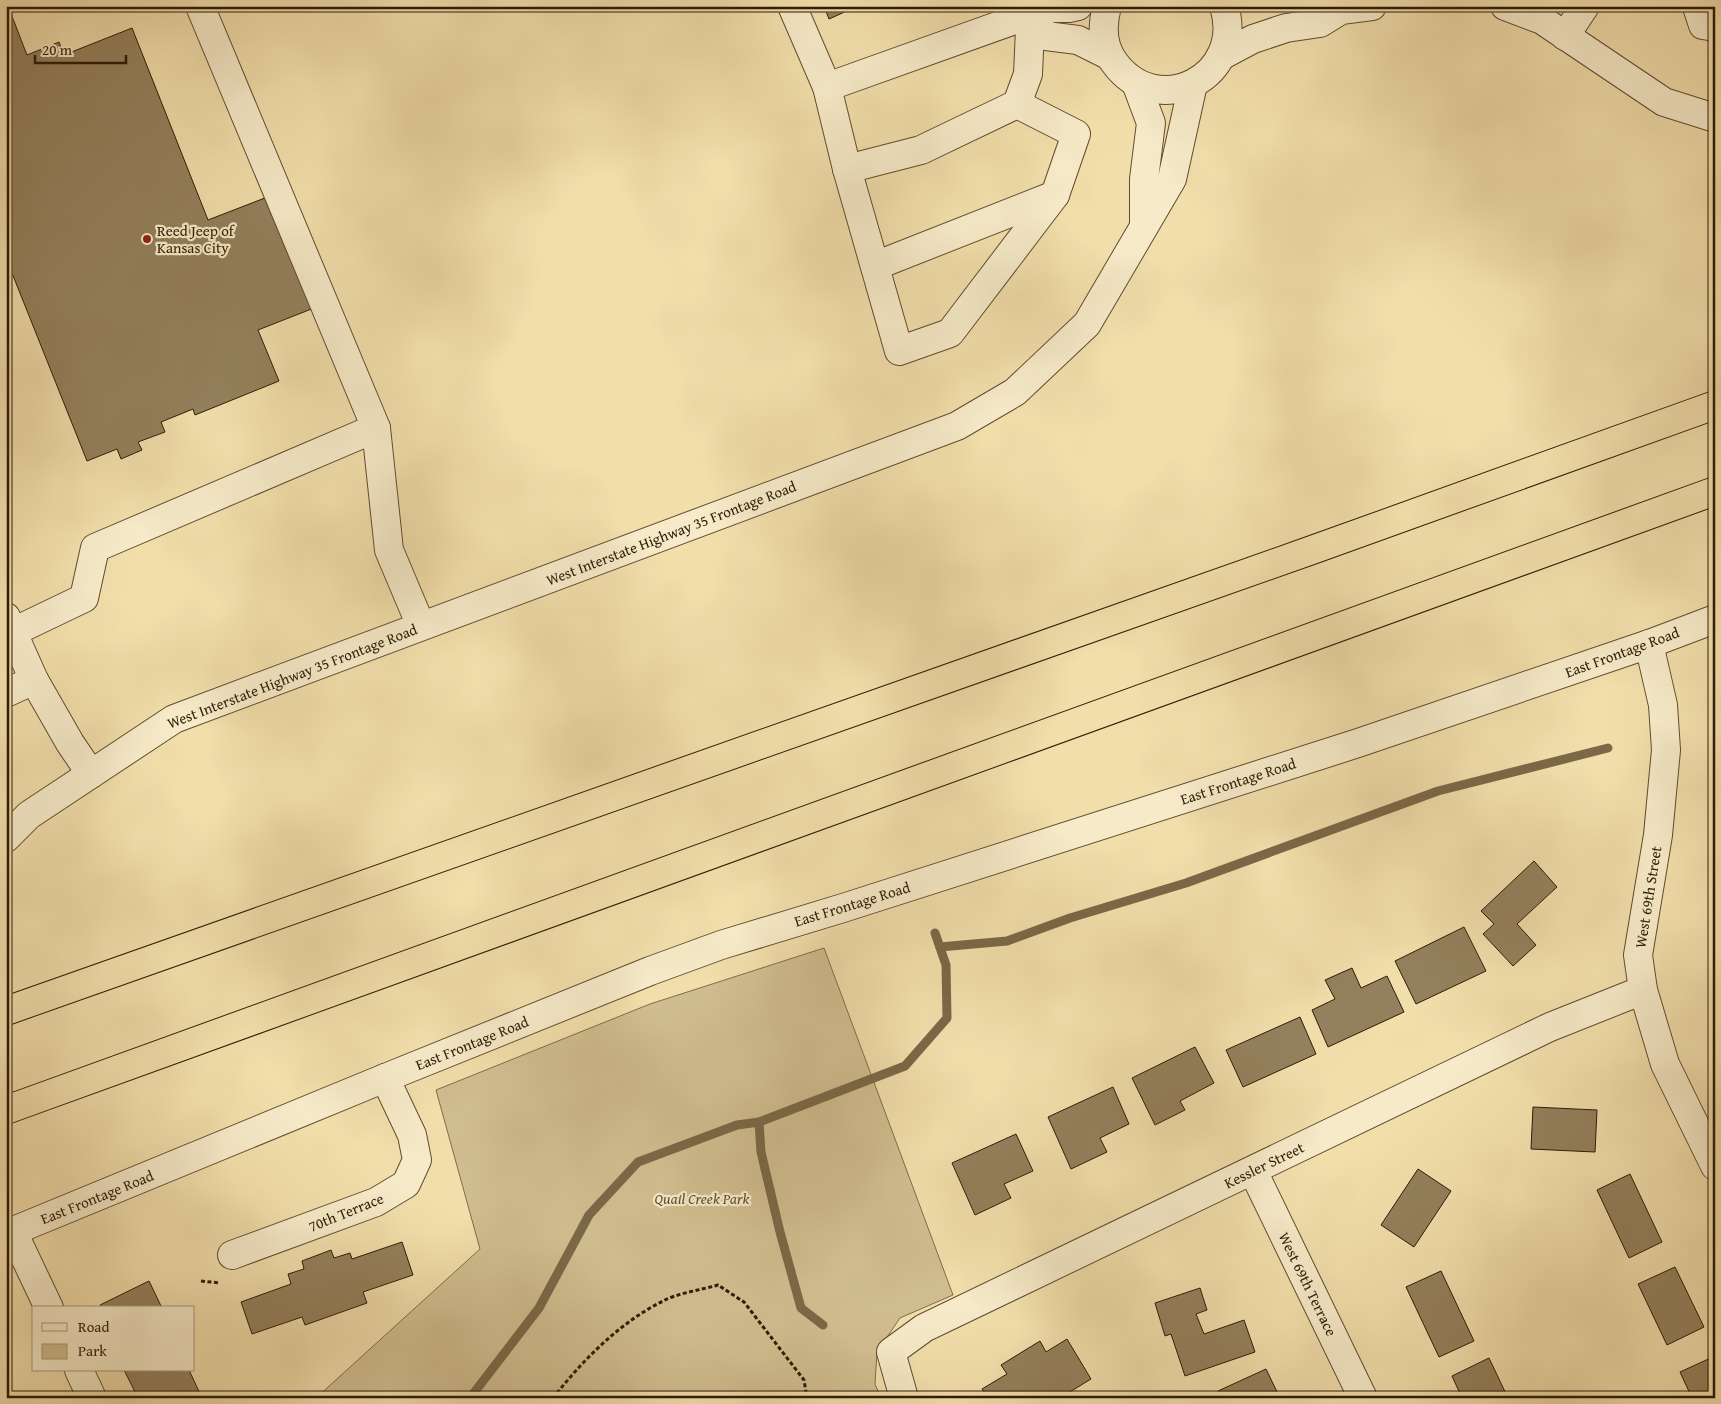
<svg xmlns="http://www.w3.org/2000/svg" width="1721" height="1404" viewBox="0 0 1721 1404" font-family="'Gentium Book Plus',serif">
  <rect width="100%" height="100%" fill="#f1deab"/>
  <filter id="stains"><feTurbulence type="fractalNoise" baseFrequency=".004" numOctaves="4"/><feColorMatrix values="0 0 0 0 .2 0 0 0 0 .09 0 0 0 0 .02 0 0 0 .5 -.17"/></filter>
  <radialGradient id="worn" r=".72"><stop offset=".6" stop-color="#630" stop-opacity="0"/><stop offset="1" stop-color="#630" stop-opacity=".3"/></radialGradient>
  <polygon fill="#d0bd8f" stroke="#7f6c4a" points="824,948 953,1295 900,1318 877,1352 875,1384 881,1398 316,1398 480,1249 436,1090 650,1004"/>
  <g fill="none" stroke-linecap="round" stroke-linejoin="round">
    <g stroke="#7b6847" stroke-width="9">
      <polyline points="940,947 1007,941 1070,918 1186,883 1438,791 1608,748"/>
      <polyline points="759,1122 761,1152 780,1232 801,1308 823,1325"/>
      <polyline points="470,1398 539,1308 589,1215 638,1162 737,1125 759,1122 905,1066 947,1018 946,965 935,933"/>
    </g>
  </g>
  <g fill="#93805c" stroke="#2e1b06">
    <polygon points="6,6 8,6 27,55 59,42 64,55 132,28 208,220 270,196 314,308 258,330 279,381 195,415 193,409 161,422 165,432 138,442 142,450 121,459 117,449 87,461 6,258"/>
    <polygon points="824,6 858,6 829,19"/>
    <polygon points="1534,861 1557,887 1517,924 1536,945 1513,966 1483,934 1494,924 1481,911"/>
    <polygon points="1464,927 1486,971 1416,1004 1395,961"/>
    <polygon points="1352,968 1361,988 1387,976 1404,1012 1328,1047 1312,1010 1335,999 1325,980"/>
    <polygon points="1300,1017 1316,1054 1243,1087 1226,1050"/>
    <polygon points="1195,1047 1214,1083 1180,1101 1185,1110 1155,1125 1132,1078"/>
    <polygon points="1113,1087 1129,1124 1100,1138 1107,1152 1071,1169 1048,1117"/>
    <polygon points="1533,1107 1597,1110 1595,1152 1531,1149"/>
    <polygon points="1016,1134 1033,1171 1004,1184 1011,1198 975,1215 952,1163"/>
    <polygon points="1418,1169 1451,1191 1414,1247 1381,1225"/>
    <polygon points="1630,1174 1662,1242 1629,1258 1597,1190"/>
    <polygon points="402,1242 413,1275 363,1292 367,1303 305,1325 302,1317 252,1334 241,1302 291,1284 288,1274 304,1269 302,1261 331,1250 334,1258 350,1253 352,1259"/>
    <polygon points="1675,1267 1704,1327 1667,1345 1638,1284"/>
    <polygon points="1441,1271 1474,1341 1439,1357 1406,1287"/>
    <polygon points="149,1281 162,1308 101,1308 100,1305"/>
    <polygon points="1200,1288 1207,1310 1196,1314 1204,1334 1244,1320 1255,1352 1185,1376 1171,1334 1165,1336 1155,1303"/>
    <polygon points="1067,1339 1091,1379 1060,1398 988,1398 982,1389 1007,1374 1001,1365 1040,1341 1046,1352"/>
    <polygon points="1715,1356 1715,1398 1692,1398 1680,1372"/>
    <polygon points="1489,1358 1508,1398 1462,1398 1452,1376"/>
    <polygon points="1266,1369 1280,1398 1221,1398 1218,1391"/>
    <polygon points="124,1370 189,1370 202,1398 138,1398"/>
  </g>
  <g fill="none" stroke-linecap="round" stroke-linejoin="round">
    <defs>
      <g id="minor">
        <polyline points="200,6 376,428 389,550 421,626"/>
        <polyline points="792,6 827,87 847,169 899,351 950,333 1055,195 1076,134 1017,104"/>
        <path d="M1107 6C1102 25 1102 46 1114 62 1157 122 1246 77 1224 6"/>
        <polyline points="1505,6 1542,20 1664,102 1715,118"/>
        <polyline points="1700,6 1697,7 1703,25 1715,27"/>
        <polyline points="1030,14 1046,36 1078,40 1110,56"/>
        <polyline points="1565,36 1585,6"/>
        <polyline points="1221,56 1253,39 1286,28 1320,23 1341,10 1372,6"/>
        <polyline points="1136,83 1151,123 1144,179 1144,224"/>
        <polyline points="827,87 1048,8 1069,8 1078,6"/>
        <polyline points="847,169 921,150 1017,104 1028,74 1031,6"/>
        <polyline points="875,266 1055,195"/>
        <polyline points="6,617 34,680 70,743 91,774"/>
        <polyline points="13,632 84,598 95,548 376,428"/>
        <polyline points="1649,644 1663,705 1666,750 1658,835 1638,955 1643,990 1665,1064 1715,1166"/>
        <polyline points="6,693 34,680"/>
        <polyline points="6,838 29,815 174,719 957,426 1015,392 1087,324 1172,179 1193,84"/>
        <polyline points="1253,1171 1363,1398"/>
        <polyline points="13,1232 49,1308"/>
        <polyline points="6,1234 385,1078 650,971 721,945 843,908 1358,743 1649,644 1715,619"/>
        <polyline points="232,1255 376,1202 406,1184 417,1160 412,1135 385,1078"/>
        <polyline points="79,1370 92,1398"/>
        <polyline points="904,1398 891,1352 924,1328 1550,1027 1643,990"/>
      </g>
      <g id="highway">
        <polyline points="6,1011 1312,550 1715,405"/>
        <polyline points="6,1110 1715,491"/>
      </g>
    </defs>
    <use href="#minor" stroke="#5f4c2f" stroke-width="30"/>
    <use href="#highway" stroke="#2e1b06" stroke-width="30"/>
    <g stroke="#2e1b06" stroke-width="3" stroke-dasharray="4 2.5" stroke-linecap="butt">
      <polyline points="201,1281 220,1283"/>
      <path d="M553 1398C583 1360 619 1323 663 1301 678 1293 701 1290 718 1285L744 1302 804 1380 807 1398"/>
    </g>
    <use href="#minor" stroke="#f6eac8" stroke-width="28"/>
    <use href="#highway" stroke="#f1deab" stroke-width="28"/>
  </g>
  <circle fill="#8f2418" stroke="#f6eac8" stroke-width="2" cx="147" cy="239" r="5"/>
  <g text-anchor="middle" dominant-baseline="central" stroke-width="4.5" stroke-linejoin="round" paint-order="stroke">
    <g font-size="15" fill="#2e1b06" stroke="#f6eac8" text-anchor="start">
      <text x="157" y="230">Reed Jeep of<tspan x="157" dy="17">Kansas City</tspan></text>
    </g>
    <g font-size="15" fill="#2e1b06" stroke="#f6eac8">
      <text transform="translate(671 533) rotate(-21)">West Interstate Highway 35 Frontage Road</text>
      <text transform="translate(1622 652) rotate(-20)">East Frontage Road</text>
      <text transform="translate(292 676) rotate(-21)">West Interstate Highway 35 Frontage Road</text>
      <text transform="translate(1238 781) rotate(-18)">East Frontage Road</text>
      <text transform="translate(1648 897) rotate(-81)">West 69th Street</text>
      <text transform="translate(852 904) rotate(-17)">East Frontage Road</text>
      <text transform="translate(472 1043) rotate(-22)">East Frontage Road</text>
      <text transform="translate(1264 1165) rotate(-26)">Kessler Street</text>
      <text transform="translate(97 1197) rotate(-22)">East Frontage Road</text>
      <text transform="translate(346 1212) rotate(-22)">70th Terrace</text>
      <text transform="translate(1308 1284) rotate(64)">West 69th Terrace</text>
    </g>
    <g font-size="15" font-style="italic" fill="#5f4c2f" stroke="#f6eac8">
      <text x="702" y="1198">Quail Creek Park</text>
    </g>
  </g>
  <rect width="1721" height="1404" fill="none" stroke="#f1deab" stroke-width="25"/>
  <rect x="8" y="8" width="1706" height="1389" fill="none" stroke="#2e1b06" stroke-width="2.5"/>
  <rect x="12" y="12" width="1696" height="1379" fill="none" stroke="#2e1b06"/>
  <rect x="32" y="1306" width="162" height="65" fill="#f6eac8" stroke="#a6977a"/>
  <rect x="42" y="1323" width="25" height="8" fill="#f6eac8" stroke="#a6977a"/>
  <text x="78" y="1332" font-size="15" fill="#2e1b06">Road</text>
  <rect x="42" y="1344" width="25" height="15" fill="#d0bd8f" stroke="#a6977a"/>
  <text x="78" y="1356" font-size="15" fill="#2e1b06">Park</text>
  <path d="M35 55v8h91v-8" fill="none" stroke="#2e1b06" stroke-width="2.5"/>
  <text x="42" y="55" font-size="15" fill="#2e1b06" stroke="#f6eac8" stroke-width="4" paint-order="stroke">20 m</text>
  <rect width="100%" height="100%" filter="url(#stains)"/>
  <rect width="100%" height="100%" fill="url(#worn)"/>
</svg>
